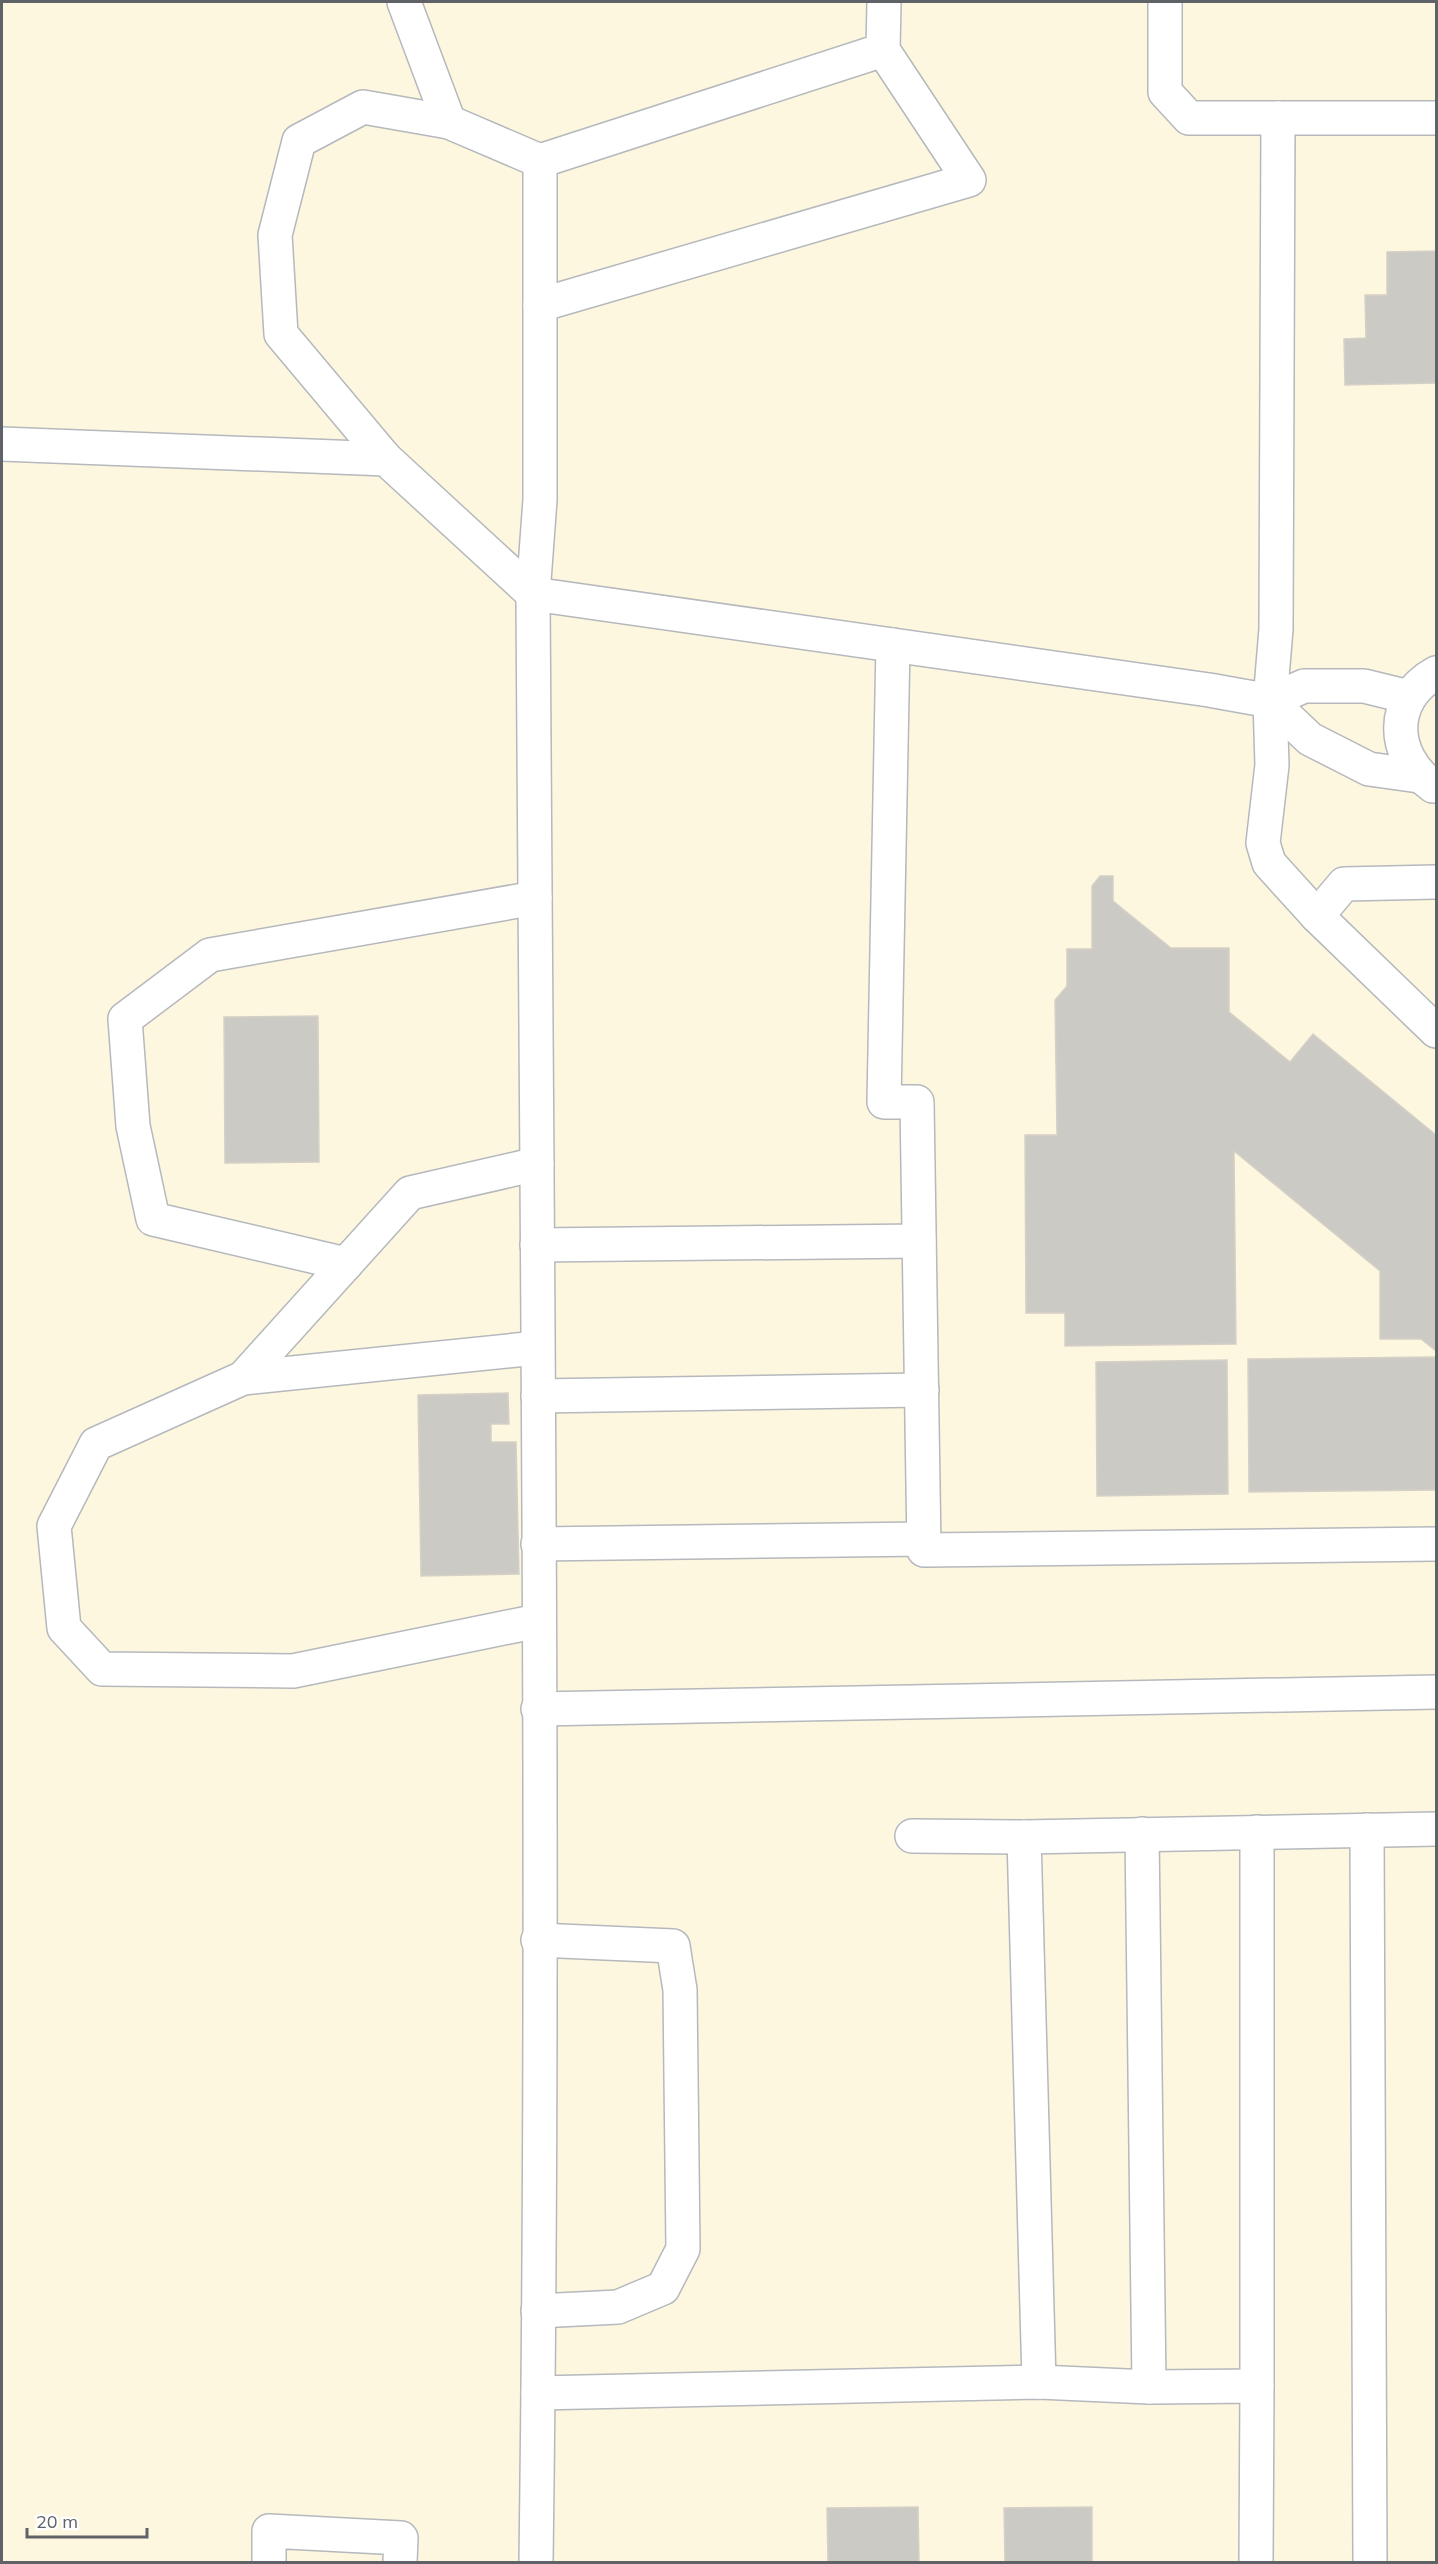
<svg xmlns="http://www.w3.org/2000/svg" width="1438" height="2564" viewBox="0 0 1438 2564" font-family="Mulish,sans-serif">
  <rect width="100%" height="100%" fill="#f1efe8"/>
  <rect fill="#fef7e0" x="2" y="2" width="1434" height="2560"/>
  <g fill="#cccac5" stroke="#d6d1c6" stroke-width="1.5">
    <polygon points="1436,251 1436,383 1345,385 1344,339 1366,338 1365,295 1387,295 1387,252"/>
    <polygon points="1100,876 1113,876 1113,901 1171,948 1229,948 1229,1012 1290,1062 1313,1034 1436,1135 1436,1351 1421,1339 1380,1339 1380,1271 1234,1151 1236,1344 1065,1346 1065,1313 1026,1313 1025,1135 1057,1135 1055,1000 1067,986 1067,949 1092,949 1092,886"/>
    <polygon points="318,1016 319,1162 225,1163 224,1017"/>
    <polygon points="1436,1357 1436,1490 1249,1492 1248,1359"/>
    <polygon points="1227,1360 1228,1494 1097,1496 1096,1362"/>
    <polygon points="508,1393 509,1424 491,1424 491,1442 516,1442 519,1574 421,1576 418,1395"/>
    <polygon points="918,2507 919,2562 828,2562 827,2508"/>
    <polygon points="1092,2507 1092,2562 1005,2562 1004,2508"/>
  </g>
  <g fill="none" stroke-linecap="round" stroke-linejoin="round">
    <defs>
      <g id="minor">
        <polyline points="404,2 449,122 540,161"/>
        <polyline points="1165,2 1165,92 1189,118 1436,118"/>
        <polyline points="1278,118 1276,629 1270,701 1272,765 1263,843 1269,863 1317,916 1436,1031"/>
        <polyline points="540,305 969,180 883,50"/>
        <polyline points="2,444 386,459 533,594 1209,690 1270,701 1310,739 1369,769 1419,776"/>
        <polyline points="386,459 281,334 275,235 299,141 363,107 449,122"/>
        <polyline points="893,645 884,1102 917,1102 924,1550 1436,1544"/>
        <polyline points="1270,701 1304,686 1364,686 1409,697"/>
        <path d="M1433 786C1390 755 1389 699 1436 673"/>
        <polyline points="1317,916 1344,884 1436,882"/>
        <polyline points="537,1164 410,1193 243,1378 96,1444 54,1526 64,1628 102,1669 293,1671 538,1621"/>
        <polyline points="537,1245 919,1241"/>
        <polyline points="346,1264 153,1219 133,1126 125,1019 210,955 535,898"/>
        <polyline points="243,1378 537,1348"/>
        <polyline points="538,1396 922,1390"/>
        <polyline points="538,1544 924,1539"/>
        <polyline points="538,1709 1436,1692"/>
        <polyline points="1367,1830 1370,2562"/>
        <polyline points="1257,1832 1257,2386"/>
        <polyline points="1142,1834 1149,2387"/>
        <polyline points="912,1836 1024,1837 1436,1829"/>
        <polyline points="1024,1837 1039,2382"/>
        <polyline points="538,2311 618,2307 663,2288 683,2249 680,1990 673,1946 538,1940"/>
        <polyline points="538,2393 1039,2382 1149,2387 1257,2386 1256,2562"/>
        <polyline points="269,2562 269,2531 401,2538 400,2562"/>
        <path d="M536 2562C545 1907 537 1250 533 594L540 500V161L883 50 884 2"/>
      </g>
    </defs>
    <use href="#minor" stroke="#b5b8bc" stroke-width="36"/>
    <use href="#minor" stroke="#fff" stroke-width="33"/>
  </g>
  <rect width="1438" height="2564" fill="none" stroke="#5f6368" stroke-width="6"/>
  <path d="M27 2528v9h120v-9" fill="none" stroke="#5f6368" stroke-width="3"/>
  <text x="36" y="2528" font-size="18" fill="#5f6368" stroke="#ffffff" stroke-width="4.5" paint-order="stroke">20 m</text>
</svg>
